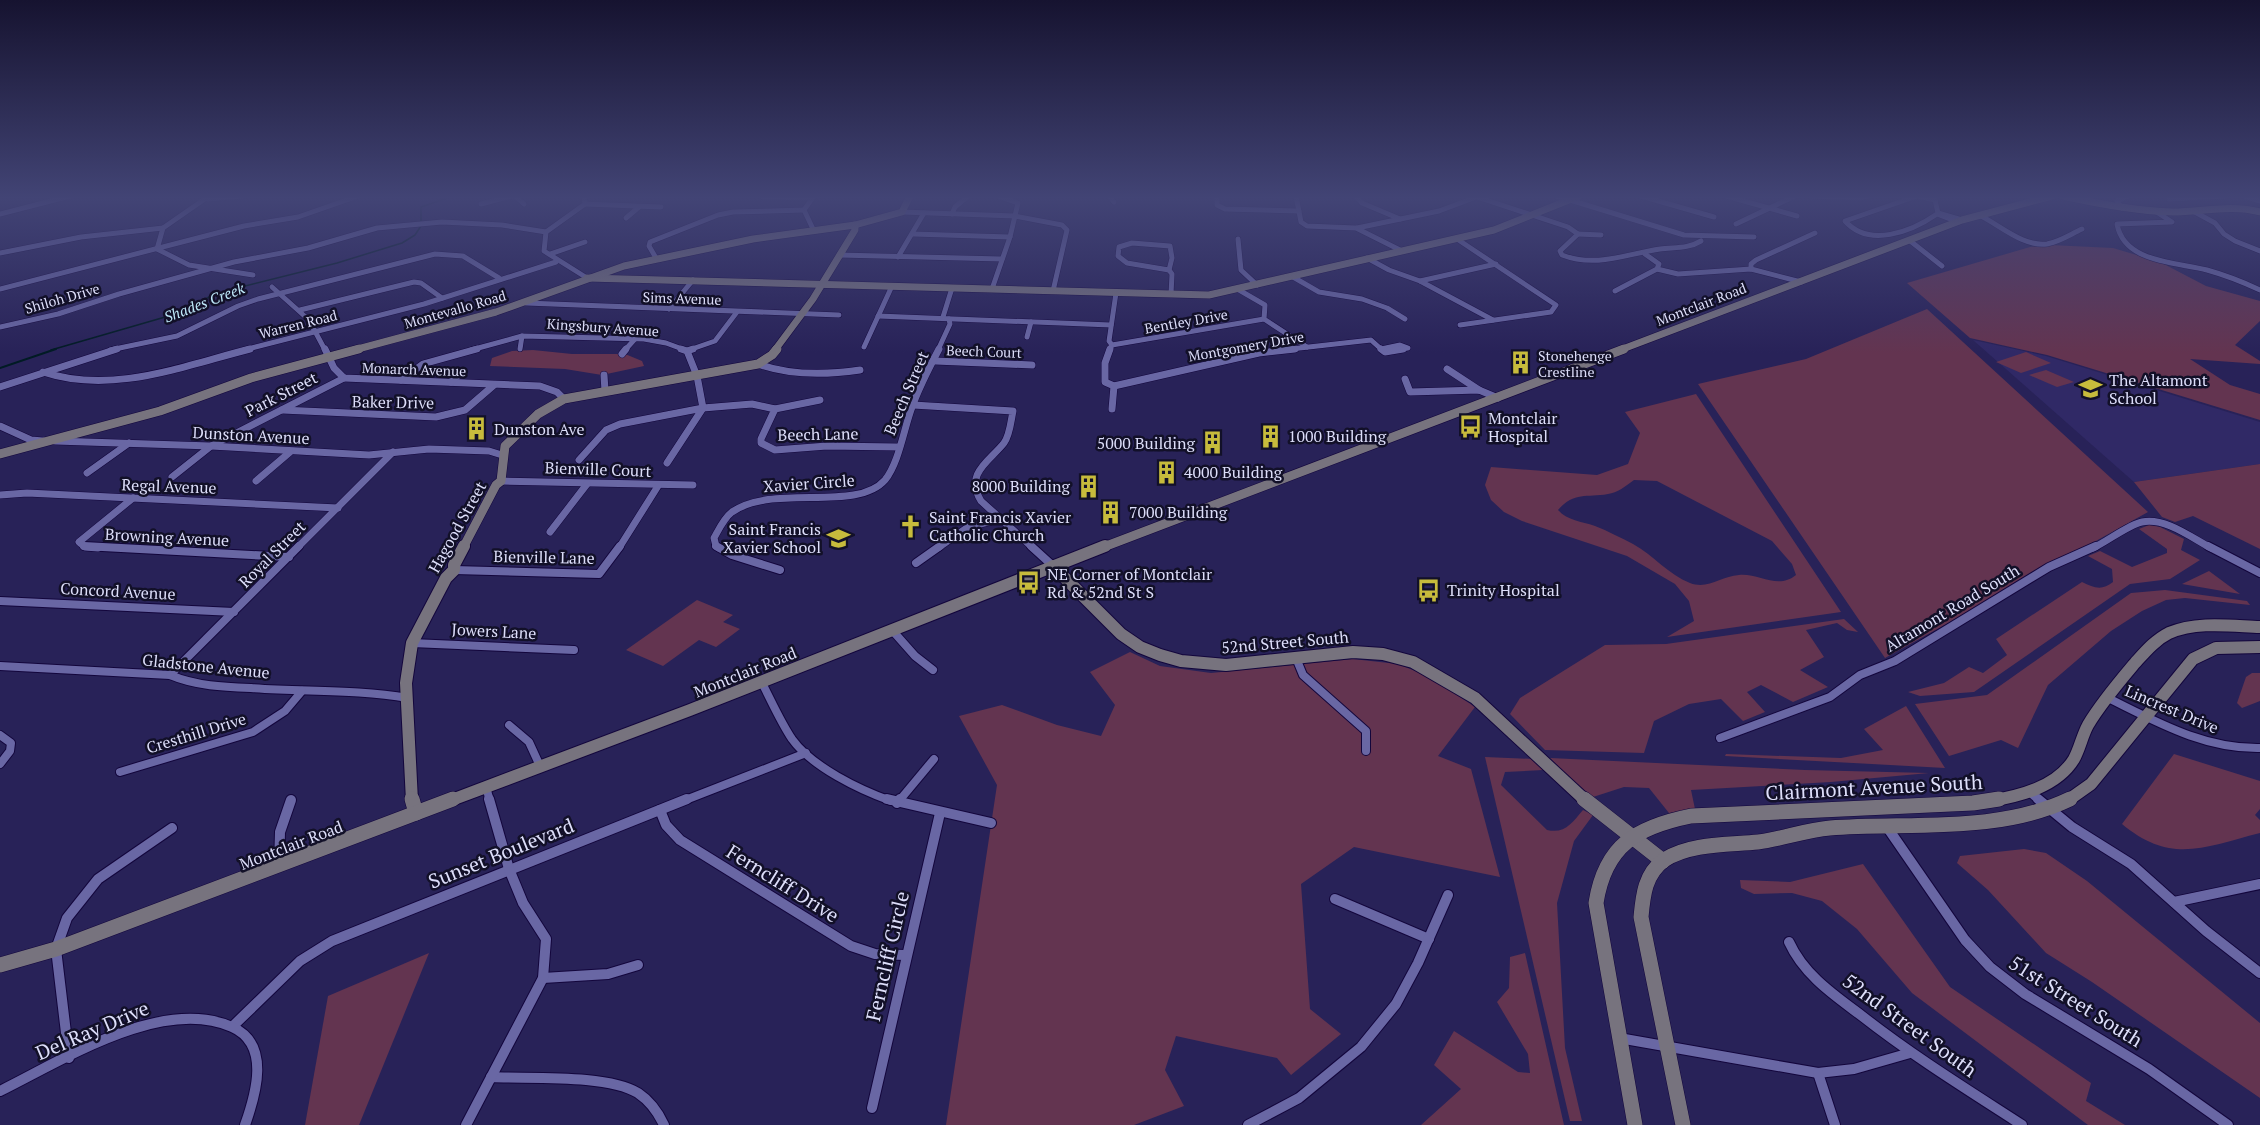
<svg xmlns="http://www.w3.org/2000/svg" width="2260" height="1125" viewBox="0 0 2260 1125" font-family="'PT Serif',serif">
  <rect width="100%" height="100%" fill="#282258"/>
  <polygon fill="#302966" points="1973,340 2046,356 2260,422 2260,464 2134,482"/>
  <g fill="#633450" fill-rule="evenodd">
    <polygon points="2050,245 2113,248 2160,262 2206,286 2260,301 2260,321 2235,345 2260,361 2260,364 2190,359 2230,385 2260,394 2260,420 2047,355 1970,338 1907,283 2030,247"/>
    <polygon points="1927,309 2148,512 1885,658 1698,384 1806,359"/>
    <polygon points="533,350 572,354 625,354 642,361 644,366 602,375 565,369 490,366 492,358 512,351"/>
    <polygon points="2026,352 2051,363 2021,373 1996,362"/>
    <polygon points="2046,370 2074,382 2057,387 2029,375"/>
    <path d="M1696 394 1841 612 1667 637 1694 621 1689 601 1675 584 1627 556 1522 521 1504 512 1491 500 1485 485 1491 467 1597 475 1628 464 1640 433 1625 412ZM1634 480 1657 481 1772 541 1792 564 1796 575C1778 590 1759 573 1739 575 1721 576 1708 590 1690 583 1669 575 1653 555 1633 544 1621 538 1608 531 1595 526 1581 521 1568 521 1558 510 1575 491 1586 498 1608 494 1617 493 1626 486 1634 480Z"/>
    <polygon points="2260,464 2260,549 2193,516 2175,522 2162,517 2134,482"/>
    <path d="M2149 525 2160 527 2184 539 2181 550 2200 560 2170 579 2130 584 1974 692 1920 696 1908 692 1944 683 1969 667 1983 673 2007 655 1996 639 2082 582C2094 588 2102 591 2113 582L2112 569 2088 556 2100 551 2132 567 2167 553V549L2139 529Z"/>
    <polygon points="2209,571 2240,594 2182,584"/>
    <polygon points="2165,590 2247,601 2250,605 2185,598 2166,600 2142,611 2111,631 2048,685 2018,748 2001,740 1949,756 1915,704 1987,695 2131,593"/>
    <polygon points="697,600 733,615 723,622 740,629 716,647 699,640 663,666 626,650"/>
    <polygon points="1844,619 1858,632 1847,630 1837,623 1806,630 1824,657 1800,670 1828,687 1793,702 1761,685 1747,692 1765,712 1743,721 1721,699 1689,704 1654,721 1644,753 1545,750 1510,714 1520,698 1605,645 1666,644"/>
    <polygon points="1130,652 1160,666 1211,673 1353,659 1398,664 1430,677 1475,707 1438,756 1471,769 1500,877 1354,847 1301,884 1310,1009 1341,1034 1291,1075 1277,1058 1176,1036 1165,1070 1184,1106 1134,1125 946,1125 997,785 959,716 1002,705 1057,725 1101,736 1115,705 1090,672"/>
    <polygon points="2252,673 2260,673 2260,701 2242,708 2237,703 2246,677"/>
    <polygon points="1906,706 1945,768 1725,756 1726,754 1841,758 1883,750 1864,729"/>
    <path d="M2174 754 2260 781V809L2255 815 2260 820V833C2205 847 2171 865 2122 824Z"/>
    <path d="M1485 757 1534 759 1543 770 1505 772 1501 785 1547 830C1565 834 1572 823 1583 810L1593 815 1574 841 1557 903 1565 1048 1582 1121H1570Z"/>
    <polygon points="1550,758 1805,770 1929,773 1831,782 1691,790 1695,809 1669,813 1649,788 1624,787 1593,797 1571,780"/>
    <polygon points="2024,849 2046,853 2087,881 2260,1023 2260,1098 2092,982 2046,953 1988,890 1957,863 1960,856"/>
    <polygon points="1863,864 1950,987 2091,1083 2086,1101 2125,1125 2088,1125 1912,993 1857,929 1822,901 1792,893 1754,894 1741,888 1740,880 1790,882"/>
    <polygon points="429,953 359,1125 305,1125 328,996"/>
    <polygon points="1525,953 1564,1125 1421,1125 1461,1089 1434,1065 1454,1031 1518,1072 1530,1073 1528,1054 1497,1002 1509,988 1510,957"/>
  </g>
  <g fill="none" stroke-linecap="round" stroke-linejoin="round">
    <polyline stroke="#011b24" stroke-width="1.5" points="51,350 179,313 211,296 237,288 337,263 402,243 415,235 421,226 421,207 453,196"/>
    <polyline stroke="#011b24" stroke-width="2" points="0,368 56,349"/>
    <defs>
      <g id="street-far3">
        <polyline points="209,196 163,228 157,249 189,265 253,275"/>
        <polyline points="515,196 524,204"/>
        <polyline points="584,196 585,204 546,232 544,251 587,278"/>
        <polyline points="814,196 804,210 814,231"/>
        <polyline points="1109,196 1114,202"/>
        <polyline points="1217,196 1217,205 1225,209 1299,211"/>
        <polyline points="1296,196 1301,222 1307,226 1356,228 1400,250"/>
        <polyline points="1356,196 1362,203 1400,219"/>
        <path d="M1474 196 1568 227 1578 234 1560 251 1562 255C1596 268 1626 254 1660 249 1674 247 1688 249 1701 241"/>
        <polyline points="1557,196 1684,235 1754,237"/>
        <polyline points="1641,196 1714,217"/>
        <polyline points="1726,196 1797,216"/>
        <polyline points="1813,196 1860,198 1868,196"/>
        <polyline points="2244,196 2260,201"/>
        <polyline points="763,197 812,198"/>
        <polyline points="208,199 243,196"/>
        <polyline points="2169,199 2226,196"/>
        <polyline points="481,204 512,196"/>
        <polyline points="585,204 661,207"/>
        <polyline points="2122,208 2117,201 2129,196"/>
        <path d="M2155 211 2172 222 2117 224C2124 263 2176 262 2207 270 2225 275 2243 282 2260 290"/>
        <polyline points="2193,211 2215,223 2224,234 2235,241 2260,251"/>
        <polyline points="902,212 1015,216 1062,225 1067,230 1053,291"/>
        <polyline points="0,214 70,196"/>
        <polyline points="952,214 955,207 968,196"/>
        <path d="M1979 215C2000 225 2023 247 2047 244 2059 242 2071 234 2082 229"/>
        <polyline points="626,218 639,207"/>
        <path d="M1958 222 1937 214C1911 232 1869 248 1845 221L1917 196 1935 200 1938 213 1962 220"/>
        <polyline points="1736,224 1795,196"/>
        <polyline points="1357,228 1439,211 1479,196"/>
        <polyline points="913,234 1010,237"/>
        <polyline points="1578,234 1601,235"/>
        <polyline points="1238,239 1241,270 1257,285"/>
        <polyline points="1457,239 1556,305 1551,312 1460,325"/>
        <polyline points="1909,240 1942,266"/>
        <polygon points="1132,243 1170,246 1172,258 1169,270 1127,263 1118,256 1119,247"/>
        <polyline points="0,253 81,237 163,228"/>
        <polyline points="550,254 585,242"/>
        <polyline points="839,255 1002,259"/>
        <polyline points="898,257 924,213"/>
        <polyline points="656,258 649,246 650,242 718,215 733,212 804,210"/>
        <polyline points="1367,258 1389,270 1420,281 1493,320"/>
        <polyline points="1657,269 1678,274 1751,269 1801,282"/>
        <polyline points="1751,269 1751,264 1756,260 1815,233"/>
        <polyline points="1169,270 1172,274 1171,294"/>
        <polyline points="1293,277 1319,292 1362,299 1387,308 1405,319"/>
        <polyline points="1420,281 1496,264"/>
        <polyline points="272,287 309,320 325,350"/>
        <polyline points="0,289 244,226 298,217 358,196"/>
        <polyline points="992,289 1010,237 1018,203 997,196"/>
        <polyline points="1239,290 1265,305 1264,319 1307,347"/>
        <polyline points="1615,291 1657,269 1659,264 1645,254"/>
        <polyline points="526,303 839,315"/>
        <polyline points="669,309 693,280"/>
        <polyline points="300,310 414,282 421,283 442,298"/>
        <polyline points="878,316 1111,325"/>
        <polyline points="943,317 952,288"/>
        <polyline points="0,327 58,314 119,294 234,262 308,248 377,228 442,222 502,225 546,232"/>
        <polyline points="1027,337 1031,322"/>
        <polyline points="1112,345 1264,319"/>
        <polyline points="864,347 892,286"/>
        <polyline points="520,349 522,336"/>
        <polyline points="1381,349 1400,345 1408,348 1395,350"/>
        <polyline points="110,350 177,336 238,306 258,299 435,254 463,256 499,278"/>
        <polyline points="244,350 424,304 556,262"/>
        <polyline points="471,350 522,336 644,339 666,343 685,350"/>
        <polyline points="625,350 635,339"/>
        <polyline points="689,350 715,341 737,312"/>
        <polyline points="938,350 950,324 949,319"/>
        <polyline points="1109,350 1112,345 1109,341 1116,293"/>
        <polyline points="1282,350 1371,340 1381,349"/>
      </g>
      <g id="street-far2">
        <polyline points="325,349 334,368 344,378 540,386 557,392 564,399"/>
        <polyline points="1110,349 1105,363 1105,382 1114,386 1112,409"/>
        <polyline points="1381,349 1385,352 1403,349"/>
        <polyline points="687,351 693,349"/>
        <polyline points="622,354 626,349"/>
        <polyline points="935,361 1032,365"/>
        <path d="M758 364C791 376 826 375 860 370"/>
        <polyline points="1447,369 1479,390"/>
        <path d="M43 372C112 395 183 366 250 349"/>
        <polyline points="604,375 605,391"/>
        <polyline points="1405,379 1410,392 1479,390 1498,398"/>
        <polyline points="401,380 423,364 477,349"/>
        <polyline points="451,382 460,373"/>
        <polyline points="1114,386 1259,353 1295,349"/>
        <polyline points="0,387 117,349"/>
        <path d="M913 405 1013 411C1011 420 1010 435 1004 443 990 461 964 473 981 501L1033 548"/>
        <polyline points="775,409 820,400"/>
        <polyline points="282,410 436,417 465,410 494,385"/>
        <polyline points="0,426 31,440 43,441"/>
        <polyline points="55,441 211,446 369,455 429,449 489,451 502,455"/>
        <polyline points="579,460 606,430 620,424 703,408 752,404 775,409 761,439 761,443 775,450 827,446 898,447"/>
        <polyline points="667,463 703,408 697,376 687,351 681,349"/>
        <polyline points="87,473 129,443"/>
        <polyline points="172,477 211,446 344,378"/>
        <polyline points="256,481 290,452"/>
        <polyline points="501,481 693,485"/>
        <polyline points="0,495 27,493 338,508"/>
        <polyline points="550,532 587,484"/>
        <polyline points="98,548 85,547 79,542 133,498"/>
        <polyline points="297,548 393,452"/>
        <polyline points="619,548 658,486"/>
        <path d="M719 548 716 546 714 538C719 529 724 518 732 512 774 483 856 513 885 480 899 463 904 428 912 407 919 387 929 368 939 349"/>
        <polyline points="938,548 968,527 1000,519"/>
        <path d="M2093 548C2108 541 2128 525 2142 522 2165 517 2192 538 2211 548"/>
      </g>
      <g id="street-far1">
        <polyline points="84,546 289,557"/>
        <polyline points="716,546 732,555 780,570"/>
        <polyline points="1031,546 1053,566"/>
        <polyline points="2208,546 2260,573"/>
        <polyline points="916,563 940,546"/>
        <polyline points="454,570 599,574 620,546"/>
        <polyline points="0,601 234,612"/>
        <polyline points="892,630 915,656 933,670"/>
        <polyline points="412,643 574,650"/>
        <polyline points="1296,658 1303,675 1366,731 1366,751"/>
        <path d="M0 666 170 675C196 686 224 687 251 688 304 692 356 689 408 698"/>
        <polyline points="170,675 299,546"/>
        <path d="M761 681C771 700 780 721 792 739 812 767 860 790 891 801"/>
        <path d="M2108 698C2157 722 2204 749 2260 748"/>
        <polyline points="509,725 529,742 540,766"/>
        <polyline points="0,735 11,743 10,751 0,764"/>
        <polyline points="1720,738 1830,697 1860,675 1895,661 2049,567 2096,546"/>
        <polyline points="120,772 253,732 285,711 302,691"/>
        <polyline points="486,787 490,801"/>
        <polyline points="2028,791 2040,801"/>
        <polyline points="683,801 806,753"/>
        <polyline points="899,801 934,759"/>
      </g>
      <g id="street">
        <polyline points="887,799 991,823"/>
        <polyline points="2038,799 2072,827 2131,864 2206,931 2260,973"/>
        <polyline points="897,803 900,799"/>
        <polyline points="660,810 666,825 680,840 851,946 875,954 905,955"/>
        <polyline points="1887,827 1965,940 1990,967 2025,994 2149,1069 2228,1125"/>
        <polyline points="279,866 280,832 291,800"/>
        <polyline points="1335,899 1429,939"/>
        <polyline points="2174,902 2260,884"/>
        <path d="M1789 942C1804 975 1834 995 1862 1016 1913 1056 1968 1090 2022 1125"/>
        <polyline points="543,978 608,974 638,965"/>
        <polyline points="234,1025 300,961 332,941 687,799"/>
        <polyline points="1619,1038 1818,1073 1854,1069 1910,1053"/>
        <polyline points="69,1058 56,949 67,918 98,879 172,828"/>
        <polyline points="1818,1073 1835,1125"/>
        <path d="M491 1077C529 1079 607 1074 638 1093 650 1101 658 1112 664 1125"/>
        <path d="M0 1091C63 1060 162 996 232 1027 271 1044 256 1094 245 1125"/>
        <polyline points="872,1108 940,813"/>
        <polyline points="466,1125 543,978 546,939 523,903 509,869 489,799"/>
        <polyline points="1248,1125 1299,1098 1361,1047 1396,1004 1418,963 1448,895"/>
      </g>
      <g id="secondary-far3">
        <path d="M2063 196C2099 204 2135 211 2173 212 2202 212 2231 204 2260 212"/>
        <polyline points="587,278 1209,295 1494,230 1579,196"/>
        <polyline points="354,350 496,312 624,266 753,239 855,225 902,212 910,196"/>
        <polyline points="775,350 813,299 855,230 855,225"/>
        <polyline points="1620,350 1962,220 2052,196"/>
      </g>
      <g id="secondary-far2">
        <polyline points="0,454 160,411 251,378 359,349"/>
        <polyline points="463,548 496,485 501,481 505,446 538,414 564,399 758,364 772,355 777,349"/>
        <polyline points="1101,548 1624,349"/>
      </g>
      <g id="secondary-far1">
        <polyline points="1053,566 1121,634 1140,647 1160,655 1181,661 1226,665 1353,652 1383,654 1413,662 1475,698 1586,801"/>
        <polyline points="412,801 406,683 412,643 446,578 454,570 454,565 464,546"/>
        <polyline points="449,801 690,710 1105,546"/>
        <path d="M1990 801C2020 796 2057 787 2074 759 2080 748 2082 736 2088 725 2101 703 2119 682 2135 663 2145 652 2155 640 2169 633 2197 621 2231 626 2260 627"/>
        <polyline points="2067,801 2091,784 2193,659 2216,648 2260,647"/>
      </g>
      <g id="secondary">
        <polyline points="412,799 416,813"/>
        <polyline points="1584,799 1663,861"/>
        <polyline points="0,965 56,949 453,799"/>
        <path d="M1635 1125 1596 903C1605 845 1637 827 1691 816L1973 803 1999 799"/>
        <path d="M1683 1125 1641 917C1643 895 1645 874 1664 860 1690 843 1729 845 1758 842 1782 839 1806 830 1830 828 1908 822 1997 834 2070 799"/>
      </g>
    </defs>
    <use href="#street-far3" stroke="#13063c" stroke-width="6"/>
    <use href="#street-far2" stroke="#13063c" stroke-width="8"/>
    <use href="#street-far1" stroke="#13063c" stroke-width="10"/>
    <use href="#street" stroke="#13063c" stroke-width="12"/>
    <use href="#secondary-far3" stroke="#13063c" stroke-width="8"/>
    <use href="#secondary-far2" stroke="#13063c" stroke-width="10"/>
    <use href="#secondary-far1" stroke="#13063c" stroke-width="14"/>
    <use href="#secondary" stroke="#13063c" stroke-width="16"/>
    <use href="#street-far3" stroke="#6967a4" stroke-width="5"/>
    <use href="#street-far2" stroke="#6967a4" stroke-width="7"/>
    <use href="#street-far1" stroke="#6967a4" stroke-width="8"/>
    <use href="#street" stroke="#6967a4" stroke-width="10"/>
    <use href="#secondary-far3" stroke="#77737e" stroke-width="7"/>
    <use href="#secondary-far2" stroke="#77737e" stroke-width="9"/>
    <use href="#secondary-far1" stroke="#77737e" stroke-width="12"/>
    <use href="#secondary" stroke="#77737e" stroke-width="15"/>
  </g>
  <linearGradient id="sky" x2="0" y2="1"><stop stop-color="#161330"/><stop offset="0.56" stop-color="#424475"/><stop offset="1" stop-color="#424475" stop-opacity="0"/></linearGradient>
  <rect width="2260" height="353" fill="url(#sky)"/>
  <defs>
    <symbol id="building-bare" viewBox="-9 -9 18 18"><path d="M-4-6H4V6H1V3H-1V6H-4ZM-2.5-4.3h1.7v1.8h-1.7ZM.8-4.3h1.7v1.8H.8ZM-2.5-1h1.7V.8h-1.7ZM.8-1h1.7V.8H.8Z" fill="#c7bb3c" stroke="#121028" stroke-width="2.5" paint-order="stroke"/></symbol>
    <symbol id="school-bare" viewBox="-9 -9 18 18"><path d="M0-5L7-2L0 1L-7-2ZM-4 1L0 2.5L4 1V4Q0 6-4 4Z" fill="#c7bb3c" stroke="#121028" stroke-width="2.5" paint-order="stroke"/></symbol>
    <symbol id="bus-bare" viewBox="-9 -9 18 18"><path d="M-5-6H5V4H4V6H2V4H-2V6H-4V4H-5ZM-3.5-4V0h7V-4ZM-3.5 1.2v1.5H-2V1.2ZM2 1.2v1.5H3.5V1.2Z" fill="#c7bb3c" stroke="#121028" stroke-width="2.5" paint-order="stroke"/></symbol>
    <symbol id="church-bare" viewBox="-9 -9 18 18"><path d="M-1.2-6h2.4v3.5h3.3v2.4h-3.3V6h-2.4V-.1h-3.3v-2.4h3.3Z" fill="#c7bb3c" stroke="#121028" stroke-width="2.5" paint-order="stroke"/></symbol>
  </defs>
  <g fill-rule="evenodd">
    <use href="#building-bare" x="1504" y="346" width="33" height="33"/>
    <use href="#school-bare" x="2074" y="372" width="33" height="33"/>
    <use href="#bus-bare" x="1454" y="410" width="33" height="33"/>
    <use href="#building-bare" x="460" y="412" width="33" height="33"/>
    <use href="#building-bare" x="1254" y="420" width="33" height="33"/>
    <use href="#building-bare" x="1196" y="426" width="33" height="33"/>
    <use href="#building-bare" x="1150" y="456" width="33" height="33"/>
    <use href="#building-bare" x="1072" y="470" width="33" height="33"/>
    <use href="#building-bare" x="1094" y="496" width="33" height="33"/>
    <use href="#church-bare" x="894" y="510" width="33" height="33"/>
    <use href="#school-bare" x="822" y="522" width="33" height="33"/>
    <use href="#bus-bare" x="1012" y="566" width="33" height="33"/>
    <use href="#bus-bare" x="1412" y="574" width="33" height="33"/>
  </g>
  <g text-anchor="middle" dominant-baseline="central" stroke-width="5" stroke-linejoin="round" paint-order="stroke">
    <g font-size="14" fill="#dddefa" stroke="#121028">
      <text transform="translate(62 298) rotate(-16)">Shiloh Drive</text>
      <text transform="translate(682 298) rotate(2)">Sims Avenue</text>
      <text transform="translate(1701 304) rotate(-21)">Montclair Road</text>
      <text transform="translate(455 309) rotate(-16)">Montevallo Road</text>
      <text transform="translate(1186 321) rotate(-10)">Bentley Drive</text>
      <text transform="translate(298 324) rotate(-14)">Warren Road</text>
      <text transform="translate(603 327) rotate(4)">Kingsbury Avenue</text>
      <text transform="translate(1246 346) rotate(-10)">Montgomery Drive</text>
      <text transform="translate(984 351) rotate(2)">Beech Court</text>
      <text transform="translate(414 369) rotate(2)">Monarch Avenue</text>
    </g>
    <g font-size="14" fill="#dddefa" stroke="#121028" text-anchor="start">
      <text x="1538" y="355">Stonehenge<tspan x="1538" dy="16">Crestline</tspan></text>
    </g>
    <g font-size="15" font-style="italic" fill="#bee8f9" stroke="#121028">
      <text transform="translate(204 302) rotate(-21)">Shades Creek</text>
    </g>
    <g font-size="16" fill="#dddefa" stroke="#121028" text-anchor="start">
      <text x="2109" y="380">The Altamont<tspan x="2109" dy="18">School</tspan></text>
      <text x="1488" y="418">Montclair<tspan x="1488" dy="18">Hospital</tspan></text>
      <text x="494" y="429">Dunston Ave</text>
      <text x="1288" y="436">1000 Building</text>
      <text x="1195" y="443" text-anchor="end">5000 Building</text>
      <text x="1184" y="472">4000 Building</text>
      <text x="1070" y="486" text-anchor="end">8000 Building</text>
      <text x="1129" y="512">7000 Building</text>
      <text x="929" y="517">Saint Francis Xavier<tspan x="929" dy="18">Catholic Church</tspan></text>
      <text x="821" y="529" text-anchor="end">Saint Francis<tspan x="821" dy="18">Xavier School</tspan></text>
      <text x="1047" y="574">NE Corner of Montclair<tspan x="1047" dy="18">Rd &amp; 52nd St S</tspan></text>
      <text x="1447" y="590">Trinity Hospital</text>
    </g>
    <g font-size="16" fill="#dddefa" stroke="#121028">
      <text transform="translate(906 393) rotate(-67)">Beech Street</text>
      <text transform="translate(281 394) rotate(-27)">Park Street</text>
      <text transform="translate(393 402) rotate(1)">Baker Drive</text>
      <text transform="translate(818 434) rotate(-1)">Beech Lane</text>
      <text transform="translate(251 435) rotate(3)">Dunston Avenue</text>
      <text transform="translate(598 469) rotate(2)">Bienville Court</text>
      <text transform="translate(809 483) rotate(-4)">Xavier Circle</text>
      <text transform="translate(169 486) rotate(2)">Regal Avenue</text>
      <text transform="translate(457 527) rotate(-61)">Hagood Street</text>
      <text transform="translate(167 537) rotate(3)">Browning Avenue</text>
      <text transform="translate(272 554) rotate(-45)">Royal Street</text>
      <text transform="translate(544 557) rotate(1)">Bienville Lane</text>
      <text transform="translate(118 591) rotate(3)">Concord Avenue</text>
      <text transform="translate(1952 608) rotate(-31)">Altamont Road South</text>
      <text transform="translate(494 631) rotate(3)">Jowers Lane</text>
      <text transform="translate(1285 642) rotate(-5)">52nd Street South</text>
      <text transform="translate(206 666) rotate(6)">Gladstone Avenue</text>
      <text transform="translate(745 672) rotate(-22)">Montclair Road</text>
      <text transform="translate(2172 709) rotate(23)">Lincrest Drive</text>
      <text transform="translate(196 733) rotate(-17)">Cresthill Drive</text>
      <text transform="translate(291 845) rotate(-21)">Montclair Road</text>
    </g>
    <g font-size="20" fill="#dddefa" stroke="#121028">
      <text transform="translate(1874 787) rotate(-3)">Clairmont Avenue South</text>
      <text transform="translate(501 853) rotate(-22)">Sunset Boulevard</text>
      <text transform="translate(783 883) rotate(32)">Ferncliff Drive</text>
      <text transform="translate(887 956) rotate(-77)">Ferncliff Circle</text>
      <text transform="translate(2076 1001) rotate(32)">51st Street South</text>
      <text transform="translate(1910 1025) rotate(36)">52nd Street South</text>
      <text transform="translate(92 1030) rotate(-23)">Del Ray Drive</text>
    </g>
  </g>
</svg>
